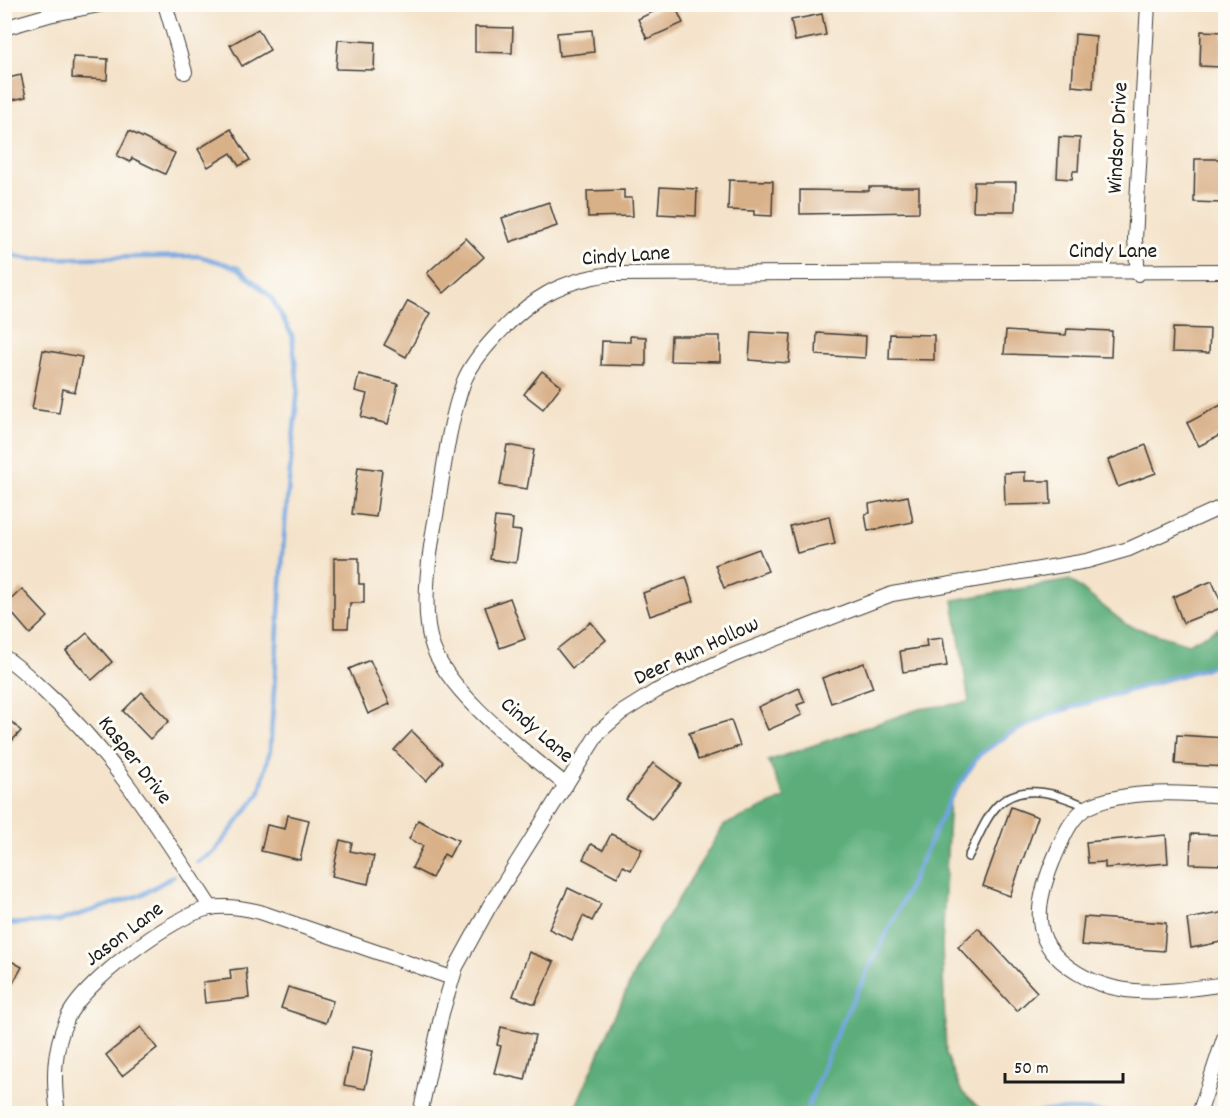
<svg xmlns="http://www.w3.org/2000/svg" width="1230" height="1118" viewBox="0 0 1230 1118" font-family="Dekko,sans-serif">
  <rect width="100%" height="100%" fill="#fdfcf7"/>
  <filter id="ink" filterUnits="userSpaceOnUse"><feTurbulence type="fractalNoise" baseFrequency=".0167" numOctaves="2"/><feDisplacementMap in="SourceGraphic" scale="12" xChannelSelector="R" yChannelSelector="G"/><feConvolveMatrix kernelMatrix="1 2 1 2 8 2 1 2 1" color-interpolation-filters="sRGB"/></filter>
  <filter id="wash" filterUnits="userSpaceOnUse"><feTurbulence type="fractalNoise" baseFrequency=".008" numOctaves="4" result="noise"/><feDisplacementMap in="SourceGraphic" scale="24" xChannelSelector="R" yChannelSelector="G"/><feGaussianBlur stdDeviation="1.35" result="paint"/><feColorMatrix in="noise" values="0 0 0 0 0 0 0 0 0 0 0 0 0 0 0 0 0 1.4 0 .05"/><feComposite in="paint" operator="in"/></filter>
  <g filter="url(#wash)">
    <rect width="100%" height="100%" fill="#f4e3ca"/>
    <polygon fill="#5cad7a" stroke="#3c644b" stroke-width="1.5" points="1070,580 1127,625 1188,644 1225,625 1225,662 1053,713 1009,734 979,755 950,798 942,945 946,1054 962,1092 985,1113 573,1113 638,964 724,825 785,798 768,761 919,709 969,702 953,600"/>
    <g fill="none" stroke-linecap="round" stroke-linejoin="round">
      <g stroke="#71a5de" stroke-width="4.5">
        <polyline points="4,254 29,259 199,256 238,268 271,297 292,335 298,387 285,523 270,750 259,794 214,852 197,862"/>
        <polyline points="4,924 59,921 141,895 174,876"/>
        <polyline points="805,1114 838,1030 895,917 950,799 979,755 1009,734 1053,713 1226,662"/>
        <path d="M1028 1114C1057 1108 1085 1109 1113 1114"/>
      </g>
    </g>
    <g id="blocks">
      <g fill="#d9b189">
        <polygon points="669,4 674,4 683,23 647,39 638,19"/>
        <polygon points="822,14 826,35 795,41 791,20"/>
        <polygon points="475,27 513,28 512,53 475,52"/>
        <polygon points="258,29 270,50 242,66 230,45"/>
        <polygon points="592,30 594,52 559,56 557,33"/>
        <polygon points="1201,31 1223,32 1221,67 1200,66"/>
        <polygon points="1075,34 1096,36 1093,88 1072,86"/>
        <polygon points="338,40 375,42 374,70 336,69"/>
        <polygon points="73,57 108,59 107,80 72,78"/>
        <polygon points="21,75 26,97 4,102 4,79"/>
        <polygon points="231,129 250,160 239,166 231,153 208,167 198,149"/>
        <polygon points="129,131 175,153 165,174 132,158 130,162 117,156"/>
        <polygon points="1059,137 1080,138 1078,171 1073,171 1072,179 1057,178"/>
        <polygon points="1195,159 1222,159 1221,203 1194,202"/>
        <polygon points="729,180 773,181 772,216 754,215 754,211 728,210"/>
        <polygon points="974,182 1016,182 1015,211 973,211"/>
        <polygon points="660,187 697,189 696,216 658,214"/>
        <polygon points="869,187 919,187 919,212 800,214 800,190 869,191"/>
        <polygon points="624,190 624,198 632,198 633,216 588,217 587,191"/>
        <polygon points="549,202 557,226 510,242 502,218"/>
        <polygon points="466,238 484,257 444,293 427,273"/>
        <polygon points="408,301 430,313 406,357 384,345"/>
        <polygon points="1173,328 1210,329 1209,353 1172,352"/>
        <polygon points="1067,329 1112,331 1111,357 1004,354 1006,331 1066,335"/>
        <polygon points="751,332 791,334 789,363 749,360"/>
        <polygon points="817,333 866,336 865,358 816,355"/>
        <polygon points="890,334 934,335 934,360 889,359"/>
        <polygon points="630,336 646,337 646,366 601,365 602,341 630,342"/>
        <polygon points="671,336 720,336 720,362 670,361"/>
        <polygon points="43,350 82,357 75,392 63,389 59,413 32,409"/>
        <polygon points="542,371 561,386 543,409 524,394"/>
        <polygon points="359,374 398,384 388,424 361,417 367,394 355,391"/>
        <polygon points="1221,405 1226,414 1226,432 1199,446 1187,423"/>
        <polygon points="507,445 534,450 527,489 500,485"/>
        <polygon points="1146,445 1156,473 1118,487 1108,460"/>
        <polygon points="358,467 382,470 376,517 352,514"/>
        <polygon points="1025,472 1025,481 1050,481 1051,504 1005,505 1004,473"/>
        <polygon points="908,496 913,522 868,531 865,514 870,513 869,504"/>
        <polygon points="829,516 835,544 797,553 790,526"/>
        <polygon points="495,517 513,519 512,530 521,531 516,563 490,559"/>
        <polygon points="759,549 768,571 724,588 715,565"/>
        <polygon points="334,558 359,558 359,584 364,584 364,603 350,603 348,628 334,628"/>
        <polygon points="686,577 694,601 650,616 643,593"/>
        <polygon points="1212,581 1223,607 1183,623 1173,597"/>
        <polygon points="22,589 48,617 30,634 5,605"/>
        <polygon points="510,598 525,639 500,648 485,607"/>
        <polygon points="591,622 606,640 572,668 557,649"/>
        <polygon points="87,633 112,662 92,680 66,651"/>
        <polygon points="943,638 947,666 903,672 900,651 927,647 926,640"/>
        <polygon points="370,660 390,704 368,714 349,669"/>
        <polygon points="864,663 873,688 831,703 822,678"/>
        <polygon points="799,688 805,702 797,705 802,715 768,730 758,707"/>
        <polygon points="142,692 169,721 150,739 123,711"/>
        <polygon points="4,715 21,731 4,749"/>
        <polygon points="731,720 740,746 698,760 689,733"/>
        <polygon points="412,731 443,762 426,781 394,750"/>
        <polygon points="1177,735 1226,738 1226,767 1175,764"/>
        <polygon points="653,763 680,783 652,819 626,799"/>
        <polygon points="1011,807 1038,817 1010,896 983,886"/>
        <polygon points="288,815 309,820 300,860 261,851 267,825 285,829"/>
        <polygon points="418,820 458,840 449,857 444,854 432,878 412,868 423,846 409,839"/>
        <polygon points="611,834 642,849 631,870 623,866 617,877 583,859 591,844 603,850"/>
        <polygon points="1191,834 1226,835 1226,865 1190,864"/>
        <polygon points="1166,835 1168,863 1105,868 1105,862 1088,863 1086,842"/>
        <polygon points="340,840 352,843 350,851 374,856 368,884 332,876"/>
        <polygon points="568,888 601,904 592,921 583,916 572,940 549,929"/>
        <polygon points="1226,912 1226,941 1191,948 1187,919"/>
        <polygon points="1084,917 1166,923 1164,951 1081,945"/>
        <polygon points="978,928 1037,992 1017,1011 958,947"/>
        <polygon points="529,952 554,962 535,1004 513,996"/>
        <polygon points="4,957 22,967 4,999"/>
        <polygon points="246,968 249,998 205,1003 203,982 231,979 230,970"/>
        <polygon points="288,987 333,1001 326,1023 281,1008"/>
        <polygon points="141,1027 157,1048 122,1076 106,1055"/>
        <polygon points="501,1027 535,1035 525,1080 494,1073 501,1046 497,1045"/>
        <polygon points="352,1047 373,1051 365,1089 344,1085"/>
      </g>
    </g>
  </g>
  <g filter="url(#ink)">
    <use href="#blocks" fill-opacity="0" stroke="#3c3a36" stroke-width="1.5"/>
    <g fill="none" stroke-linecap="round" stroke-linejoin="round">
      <defs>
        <path id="lane" d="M968 857C977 841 985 817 999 804 1025 781 1061 795 1088 807"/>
        <g id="street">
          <polyline points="165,4 185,72"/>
          <polyline points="4,28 49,15 104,4"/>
          <polyline points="1138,274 1135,239 1148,4"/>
          <path d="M4 657C19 666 31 679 43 690 112 752 161 831 211 908"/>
          <path d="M566 785C526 752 444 691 431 641 421 604 430 548 437 510 444 467 449 422 464 381 471 364 483 350 495 337 531 298 559 281 611 274L1226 271"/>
          <path d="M1226 796C1185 793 1128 789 1090 806 1070 815 1061 843 1053 861 1039 896 1029 933 1061 961 1110 1003 1166 992 1226 984"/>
          <path d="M58 1114C53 1081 53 1050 67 1019 81 984 173 915 210 908 227 905 244 908 260 912L452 978"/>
          <polyline points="420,1114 442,1013 456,967 489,907 599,732 621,713 656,691 734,655 892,594 1087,561 1129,549 1226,505"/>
          <polyline points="1199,1114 1226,1032"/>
        </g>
      </defs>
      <use href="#lane" stroke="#3c3a36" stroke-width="10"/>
      <use href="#street" stroke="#3c3a36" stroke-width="16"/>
      <use href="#lane" stroke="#fff" stroke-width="7"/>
      <use href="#street" stroke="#fff" stroke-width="14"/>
    </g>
  </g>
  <g text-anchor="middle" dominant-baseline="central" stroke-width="6" stroke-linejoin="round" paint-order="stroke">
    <g font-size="22" fill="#1c1c1c" stroke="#fdfcf7">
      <text transform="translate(1119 138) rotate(-87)">Windsor Drive</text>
      <text x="1113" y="252">Cindy Lane</text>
      <text transform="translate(626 257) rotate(-4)">Cindy Lane</text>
      <text transform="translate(697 652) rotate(-25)">Deer Run Hollow</text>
      <text transform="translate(536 731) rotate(41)">Cindy Lane</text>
      <text transform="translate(134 761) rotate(52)">Kasper Drive</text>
      <text transform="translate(125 935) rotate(-37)">Jason Lane</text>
    </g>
  </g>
  <rect width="1230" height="1118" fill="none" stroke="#fdfcf7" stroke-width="24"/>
  <path d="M1005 1073v9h118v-9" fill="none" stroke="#1c1c1c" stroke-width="3"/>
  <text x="1014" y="1073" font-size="18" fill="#1c1c1c" stroke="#fdfcf7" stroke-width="4.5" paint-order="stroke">50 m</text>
</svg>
